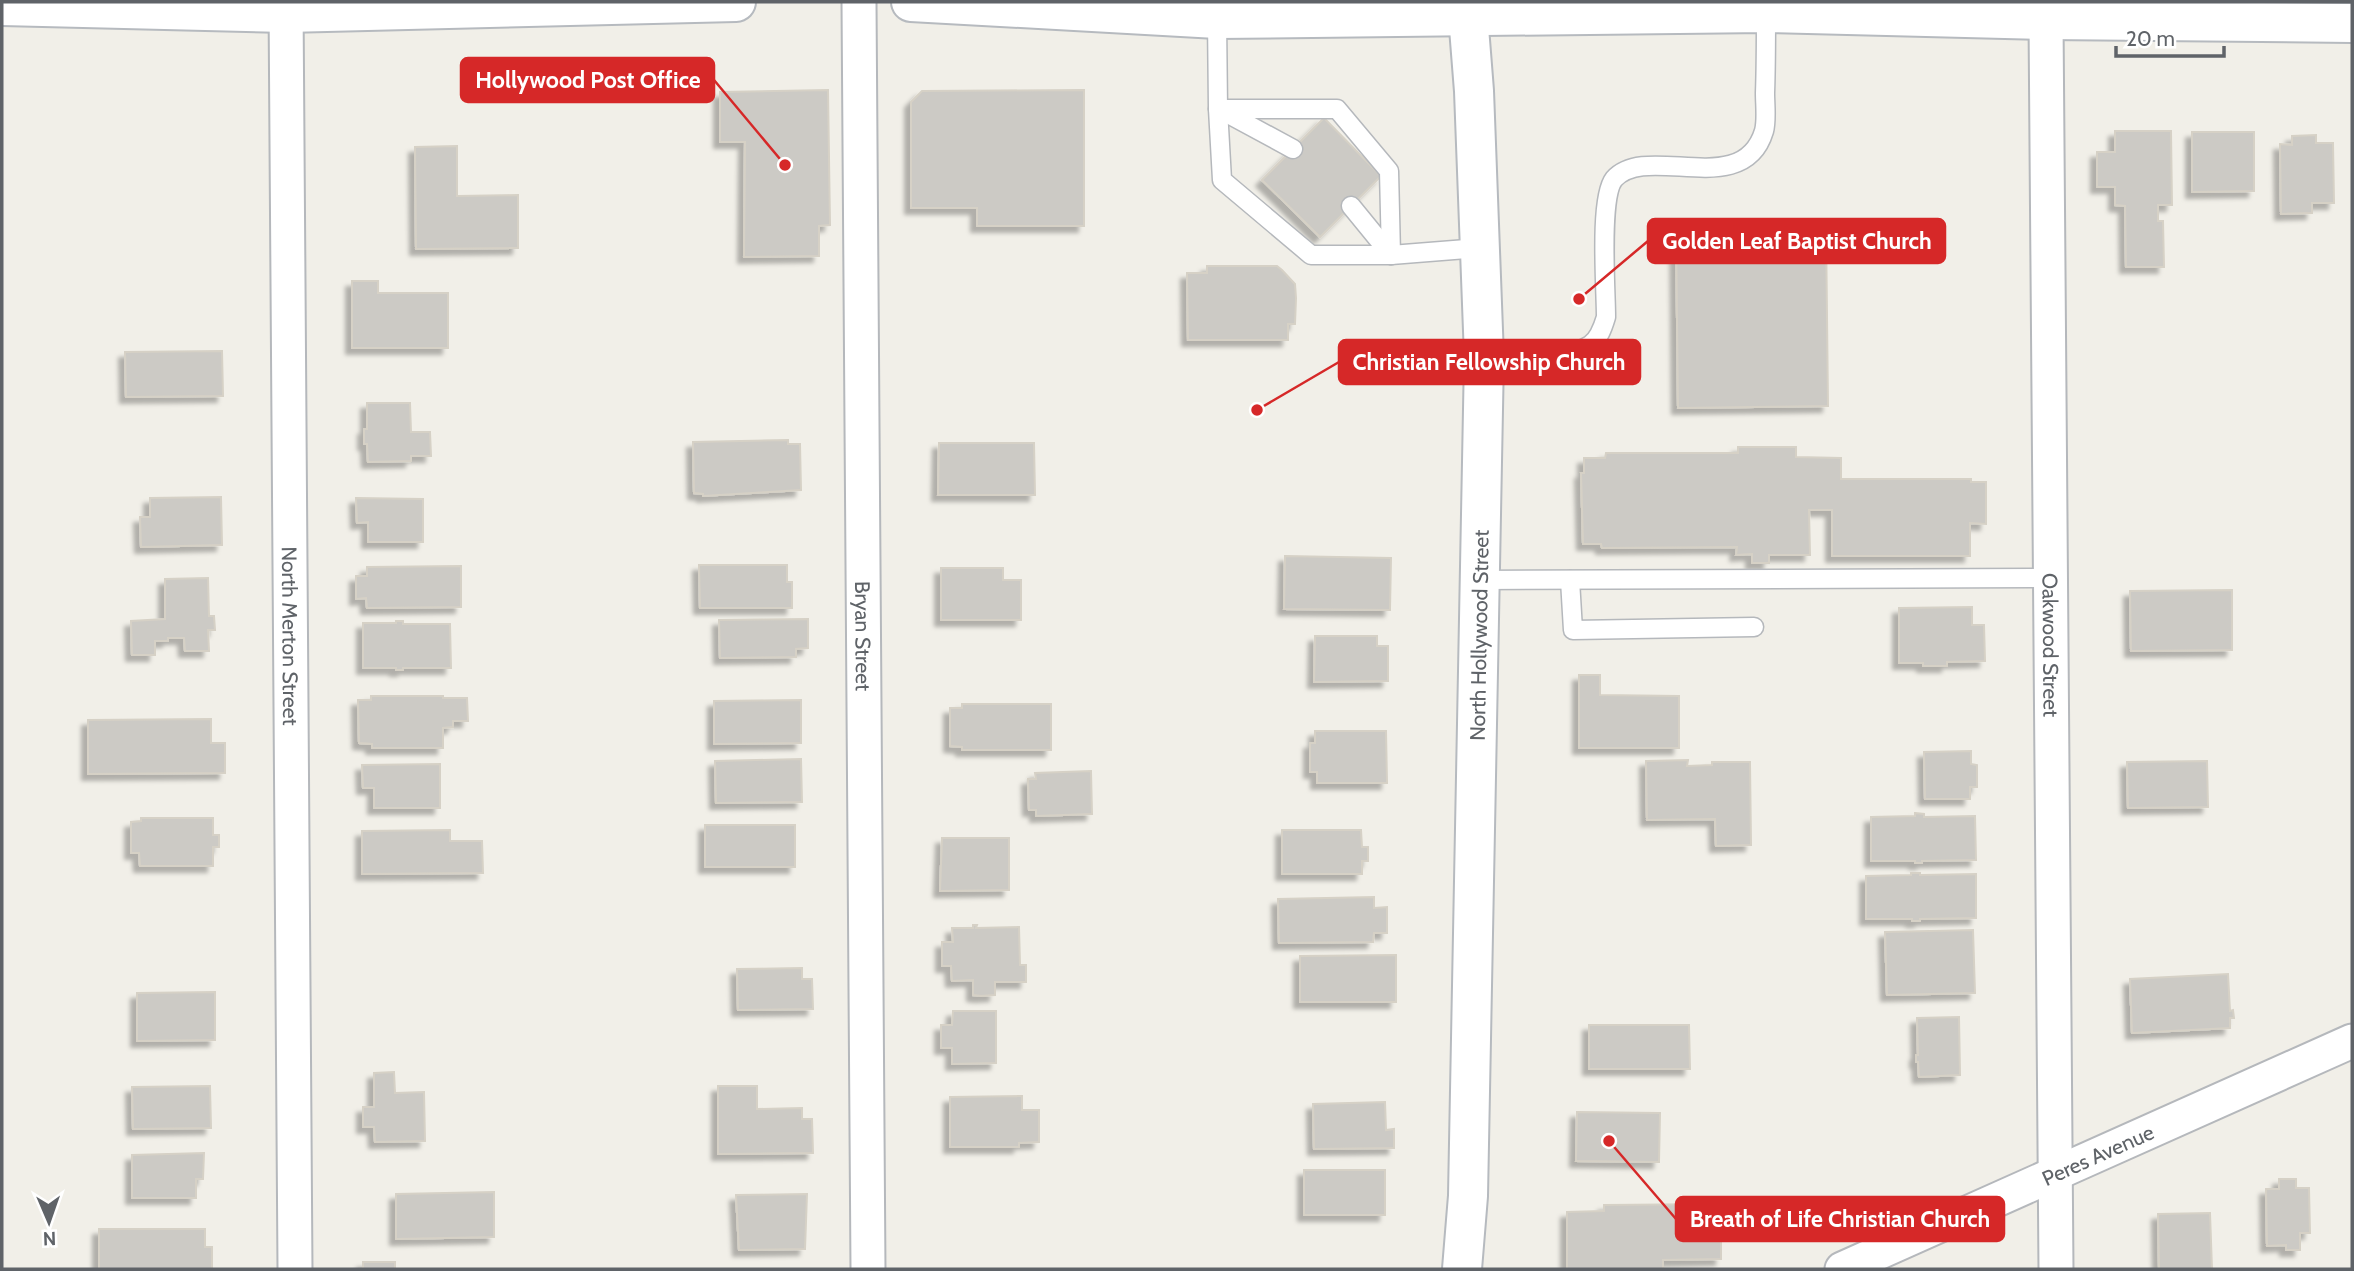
<svg xmlns="http://www.w3.org/2000/svg" width="2354" height="1271" viewBox="0 0 2354 1271" font-family="Cabin,sans-serif">
  <defs>
    <filter id="shadow"><feDropShadow dx="-6" dy="6" stdDeviation="2" flood-color="#0004"/></filter>
  </defs>
  <rect width="100%" height="100%" fill="#f1efe8"/>
  <g fill="#cccac5" stroke="#d6d1c6" stroke-width="2" filter="url(#shadow)">
    <polygon points="828,90 830,225 819,226 819,256 744,257 745,142 720,142 720,92"/>
    <polygon points="1084,90 1084,226 977,226 977,208 911,208 911,102 922,91"/>
    <polygon points="1324,118 1381,176 1320,237 1262,180"/>
    <polygon points="2115,131 2171,131 2172,205 2158,205 2158,221 2163,221 2164,267 2126,267 2125,206 2115,205 2115,187 2097,187 2097,152 2115,152"/>
    <polygon points="2192,132 2254,132 2254,191 2192,192"/>
    <polygon points="2316,135 2316,143 2333,143 2334,203 2312,203 2312,213 2281,214 2280,144 2292,145 2292,136"/>
    <polygon points="457,146 457,196 518,195 518,248 416,249 415,147"/>
    <polygon points="1826,226 1828,406 1678,408 1676,228"/>
    <polygon points="1207,266 1277,266 1282,270 1295,284 1296,298 1295,324 1288,324 1288,340 1188,340 1187,273 1207,273"/>
    <polygon points="352,281 378,281 378,293 448,293 448,348 352,348"/>
    <polygon points="222,351 223,396 126,397 125,352"/>
    <polygon points="367,403 410,403 411,432 430,432 431,456 411,456 411,461 368,462 367,444 364,444 364,429 367,429"/>
    <polygon points="788,440 788,444 800,444 801,490 703,496 703,494 694,493 693,442"/>
    <polygon points="939,443 1034,443 1035,495 938,495"/>
    <polygon points="1738,447 1796,447 1796,457 1841,458 1841,479 1971,479 1971,482 1986,482 1986,524 1970,523 1970,556 1832,556 1832,510 1809,510 1810,555 1769,555 1769,563 1752,563 1752,554 1736,555 1737,547 1602,548 1601,544 1583,544 1581,473 1584,473 1584,458 1605,458 1606,453 1738,453"/>
    <polygon points="221,497 222,545 141,547 140,517 150,517 150,498"/>
    <polygon points="356,498 423,499 423,542 368,542 368,522 357,523"/>
    <polygon points="1285,556 1391,558 1390,610 1284,609"/>
    <polygon points="699,565 787,565 787,582 792,582 792,608 700,608"/>
    <polygon points="461,566 461,607 367,608 366,598 356,599 356,576 367,576 367,567"/>
    <polygon points="941,568 1003,568 1003,580 1021,580 1021,620 941,620"/>
    <polygon points="208,578 209,616 214,616 215,630 208,630 209,651 185,651 184,638 168,638 168,641 155,641 155,655 132,655 131,621 165,619 165,579"/>
    <polygon points="2232,590 2232,650 2131,651 2130,591"/>
    <polygon points="1972,607 1972,625 1984,625 1985,661 1947,662 1947,666 1923,666 1923,663 1899,663 1899,608"/>
    <polygon points="808,619 808,648 796,649 796,657 720,658 719,620"/>
    <polygon points="396,621 403,621 403,624 450,624 451,668 403,668 403,670 396,670 396,668 363,668 363,623 396,623"/>
    <polygon points="1315,636 1377,636 1377,646 1388,646 1388,681 1314,682"/>
    <polygon points="1579,675 1600,675 1600,695 1679,696 1679,748 1579,748"/>
    <polygon points="371,696 443,696 443,698 467,698 468,721 453,721 453,727 443,728 443,748 372,748 372,744 359,743 358,700 371,700"/>
    <polygon points="801,700 801,743 714,744 714,701"/>
    <polygon points="962,704 1051,704 1051,750 962,750 962,747 950,746 950,708 962,708"/>
    <polygon points="211,719 211,743 225,743 225,773 88,774 88,720"/>
    <polygon points="1315,731 1386,731 1387,783 1317,783 1317,772 1310,772 1310,743 1315,743"/>
    <polygon points="1971,751 1971,764 1977,765 1977,787 1970,787 1970,799 1925,799 1924,752"/>
    <polygon points="801,759 802,802 716,803 715,761"/>
    <polygon points="1688,760 1687,766 1712,765 1712,762 1750,762 1751,845 1716,846 1715,819 1647,820 1646,761"/>
    <polygon points="2207,761 2208,807 2128,808 2127,762"/>
    <polygon points="440,764 440,808 374,808 374,788 363,788 362,765"/>
    <polygon points="1091,771 1092,814 1036,816 1036,810 1029,810 1028,779 1036,779 1035,773"/>
    <polygon points="1915,813 1924,814 1924,817 1975,816 1976,860 1922,861 1922,863 1915,863 1915,861 1871,861 1871,817 1915,816"/>
    <polygon points="141,818 213,818 213,835 219,835 219,847 213,847 213,866 140,866 139,853 131,853 131,822 141,821"/>
    <rect x="705" y="825" width="90" height="42"/>
    <polygon points="450,830 450,841 482,841 483,873 362,874 362,831"/>
    <polygon points="1282,830 1361,830 1362,847 1368,847 1368,861 1362,861 1362,874 1282,874"/>
    <polygon points="942,838 1009,838 1009,890 940,891"/>
    <polygon points="1911,873 1920,873 1920,875 1976,874 1976,918 1920,919 1920,921 1912,921 1912,919 1866,919 1866,876 1911,875"/>
    <polygon points="1374,897 1374,908 1387,907 1387,933 1374,933 1373,942 1279,943 1278,899"/>
    <polygon points="973,925 977,925 976,928 1019,927 1020,965 1026,965 1026,982 995,982 995,995 981,996 973,995 973,980 952,981 951,966 942,966 942,942 953,942 952,928 973,928"/>
    <polygon points="1973,930 1975,993 1887,995 1885,932"/>
    <polygon points="1396,955 1396,1002 1300,1002 1300,956"/>
    <polygon points="802,968 802,979 812,979 813,1009 738,1010 737,969"/>
    <polygon points="2228,974 2230,1011 2233,1010 2234,1018 2230,1018 2230,1028 2132,1033 2130,979"/>
    <polygon points="215,992 215,1040 137,1041 137,993"/>
    <polygon points="953,1011 996,1011 996,1063 952,1064 952,1048 941,1048 941,1025 952,1025"/>
    <polygon points="1959,1017 1960,1075 1919,1077 1918,1062 1916,1062 1916,1055 1918,1055 1917,1018"/>
    <polygon points="1589,1025 1689,1025 1690,1069 1589,1069"/>
    <polygon points="394,1072 395,1093 424,1092 425,1141 375,1142 374,1127 363,1127 363,1107 374,1107 374,1073"/>
    <polygon points="210,1086 211,1128 133,1129 132,1087"/>
    <polygon points="718,1086 757,1086 757,1109 802,1108 802,1119 812,1119 813,1153 718,1154"/>
    <polygon points="1022,1096 1022,1110 1039,1110 1039,1142 1019,1143 1019,1147 950,1147 950,1097"/>
    <polygon points="1385,1102 1386,1130 1394,1129 1394,1148 1314,1149 1313,1104"/>
    <polygon points="1577,1112 1660,1113 1659,1162 1576,1161"/>
    <polygon points="204,1153 203,1179 196,1179 196,1198 132,1198 132,1155"/>
    <rect x="1304" y="1170" width="81" height="45"/>
    <polygon points="2279,1179 2296,1179 2296,1188 2309,1188 2310,1233 2300,1233 2300,1250 2286,1250 2286,1245 2267,1246 2266,1189 2279,1189"/>
    <polygon points="494,1192 494,1237 396,1239 396,1194"/>
    <polygon points="807,1194 805,1249 739,1250 736,1195"/>
    <polygon points="1721,1204 1721,1259 1663,1260 1663,1269 1567,1269 1567,1212 1604,1211 1604,1205"/>
    <polygon points="2210,1213 2212,1269 2159,1269 2158,1214"/>
    <polygon points="99,1229 205,1229 205,1247 212,1247 212,1269 99,1269"/>
    <rect x="363" y="1262" width="32" height="7"/>
  </g>
  <g fill="none" stroke-linecap="round" stroke-linejoin="round">
    <defs>
      <g id="lane">
        <polyline points="1217,19 1218,109 1222,180 1311,255 1391,255 1479,248"/>
        <polyline points="1218,109 1337,109 1389,171 1391,255"/>
        <polyline points="1221,110 1293,149"/>
        <polyline points="1351,206 1391,255"/>
        <path d="M1484 357C1513 356 1566 361 1590 345 1599 339 1603 327 1606 317 1606 289 1599 198 1614 179 1647 142 1743 201 1764 131 1767 120 1765 105 1765 93 1766 67 1766 40 1766 13"/>
        <polyline points="1480,580 2050,578"/>
        <polyline points="1570,580 1573,630 1754,627"/>
      </g>
      <g id="street">
        <path id="s1" d="M286 2 295 1269"/>
        <path id="s2" d="M859 2 868 1269"/>
        <path id="s3" d="M2046 20 2056 1269"/>
        <path id="s4" d="M1842 1269 2352 1041"/>
      </g>
      <g id="secondary">
        <polyline points="911,2 1217,19 1766,13 2046,20 2352,23"/>
        <polyline points="2,6 286,13 736,2"/>
        <path id="s5" d="M1462 1269 1468 1196 1484 357 1474 91 1468 15 1465 2"/>
      </g>
    </defs>
    <use href="#lane" stroke="#b5b8bc" stroke-width="21"/>
    <use href="#street" stroke="#b5b8bc" stroke-width="37"/>
    <use href="#secondary" stroke="#b6babf" stroke-width="42"/>
    <use href="#lane" stroke="#fff" stroke-width="18"/>
    <use href="#street" stroke="#fff" stroke-width="33"/>
    <use href="#secondary" stroke="#fff" stroke-width="38"/>
  </g>
  <g text-anchor="middle" dominant-baseline="central" stroke-width="7" stroke-linejoin="round" paint-order="stroke">
    <g font-size="21" fill="#5f6368" stroke="#fff">
      <text stroke="none"><textPath href="#s1" startOffset="634">North Merton Street</textPath></text>
      <text stroke="none"><textPath href="#s5" startOffset="634">North Hollywood Street</textPath></text>
      <text stroke="none"><textPath href="#s2" startOffset="634">Bryan Street</textPath></text>
      <text stroke="none"><textPath href="#s3" startOffset="625">Oakwood Street</textPath></text>
      <text stroke="none"><textPath href="#s4" startOffset="280">Peres Avenue</textPath></text>
    </g>
  </g>
  <path fill="none" stroke="#d62828" stroke-width="2.5" d="M785 165L714 80M1579 299L1648 241M1257 410L1339 362M1609 1141L1676 1219"/>
  <g fill="#d62828" stroke="#fff" stroke-width="2.5">
    <circle cx="785" cy="165" r="7"/>
    <circle cx="1579" cy="299" r="7"/>
    <circle cx="1257" cy="410" r="7"/>
    <circle cx="1609" cy="1141" r="7"/>
  </g>
  <g fill="#d62828" stroke="#d62828" stroke-width="2.5">
    <rect x="461" y="58" width="253" height="44" rx="7"/>
    <rect x="1648" y="219" width="297" height="44" rx="7"/>
    <rect x="1339" y="340" width="301" height="44" rx="7"/>
    <rect x="1676" y="1197" width="328" height="44" rx="7"/>
  </g>
  <g font-size="23" text-anchor="middle" font-weight="bold" fill="#fff">
    <text x="588" y="88">Hollywood Post Office</text>
    <text x="1797" y="249">Golden Leaf Baptist Church</text>
    <text x="1489" y="370">Christian Fellowship Church</text>
    <text x="1840" y="1227">Breath of Life Christian Church</text>
  </g>
  <rect width="2354" height="1271" fill="none" stroke="#5f6368" stroke-width="7"/>
  <g transform="translate(49 1222) rotate(178)" stroke="#ffffff" stroke-width="5" paint-order="stroke">
  <path d="M0-5L12 26L0 18L-12 26Z" fill="#5f6368"/>
  <text y="-10" font-size="19" font-weight="bold" text-anchor="middle" fill="#5f6368">N</text>
  </g>
  <path d="M2116 46v10h108v-10" fill="none" stroke="#5f6368" stroke-width="3.5"/>
  <text x="2126" y="46" font-size="21" fill="#5f6368" stroke="#ffffff" stroke-width="5" paint-order="stroke">20 m</text>
</svg>
